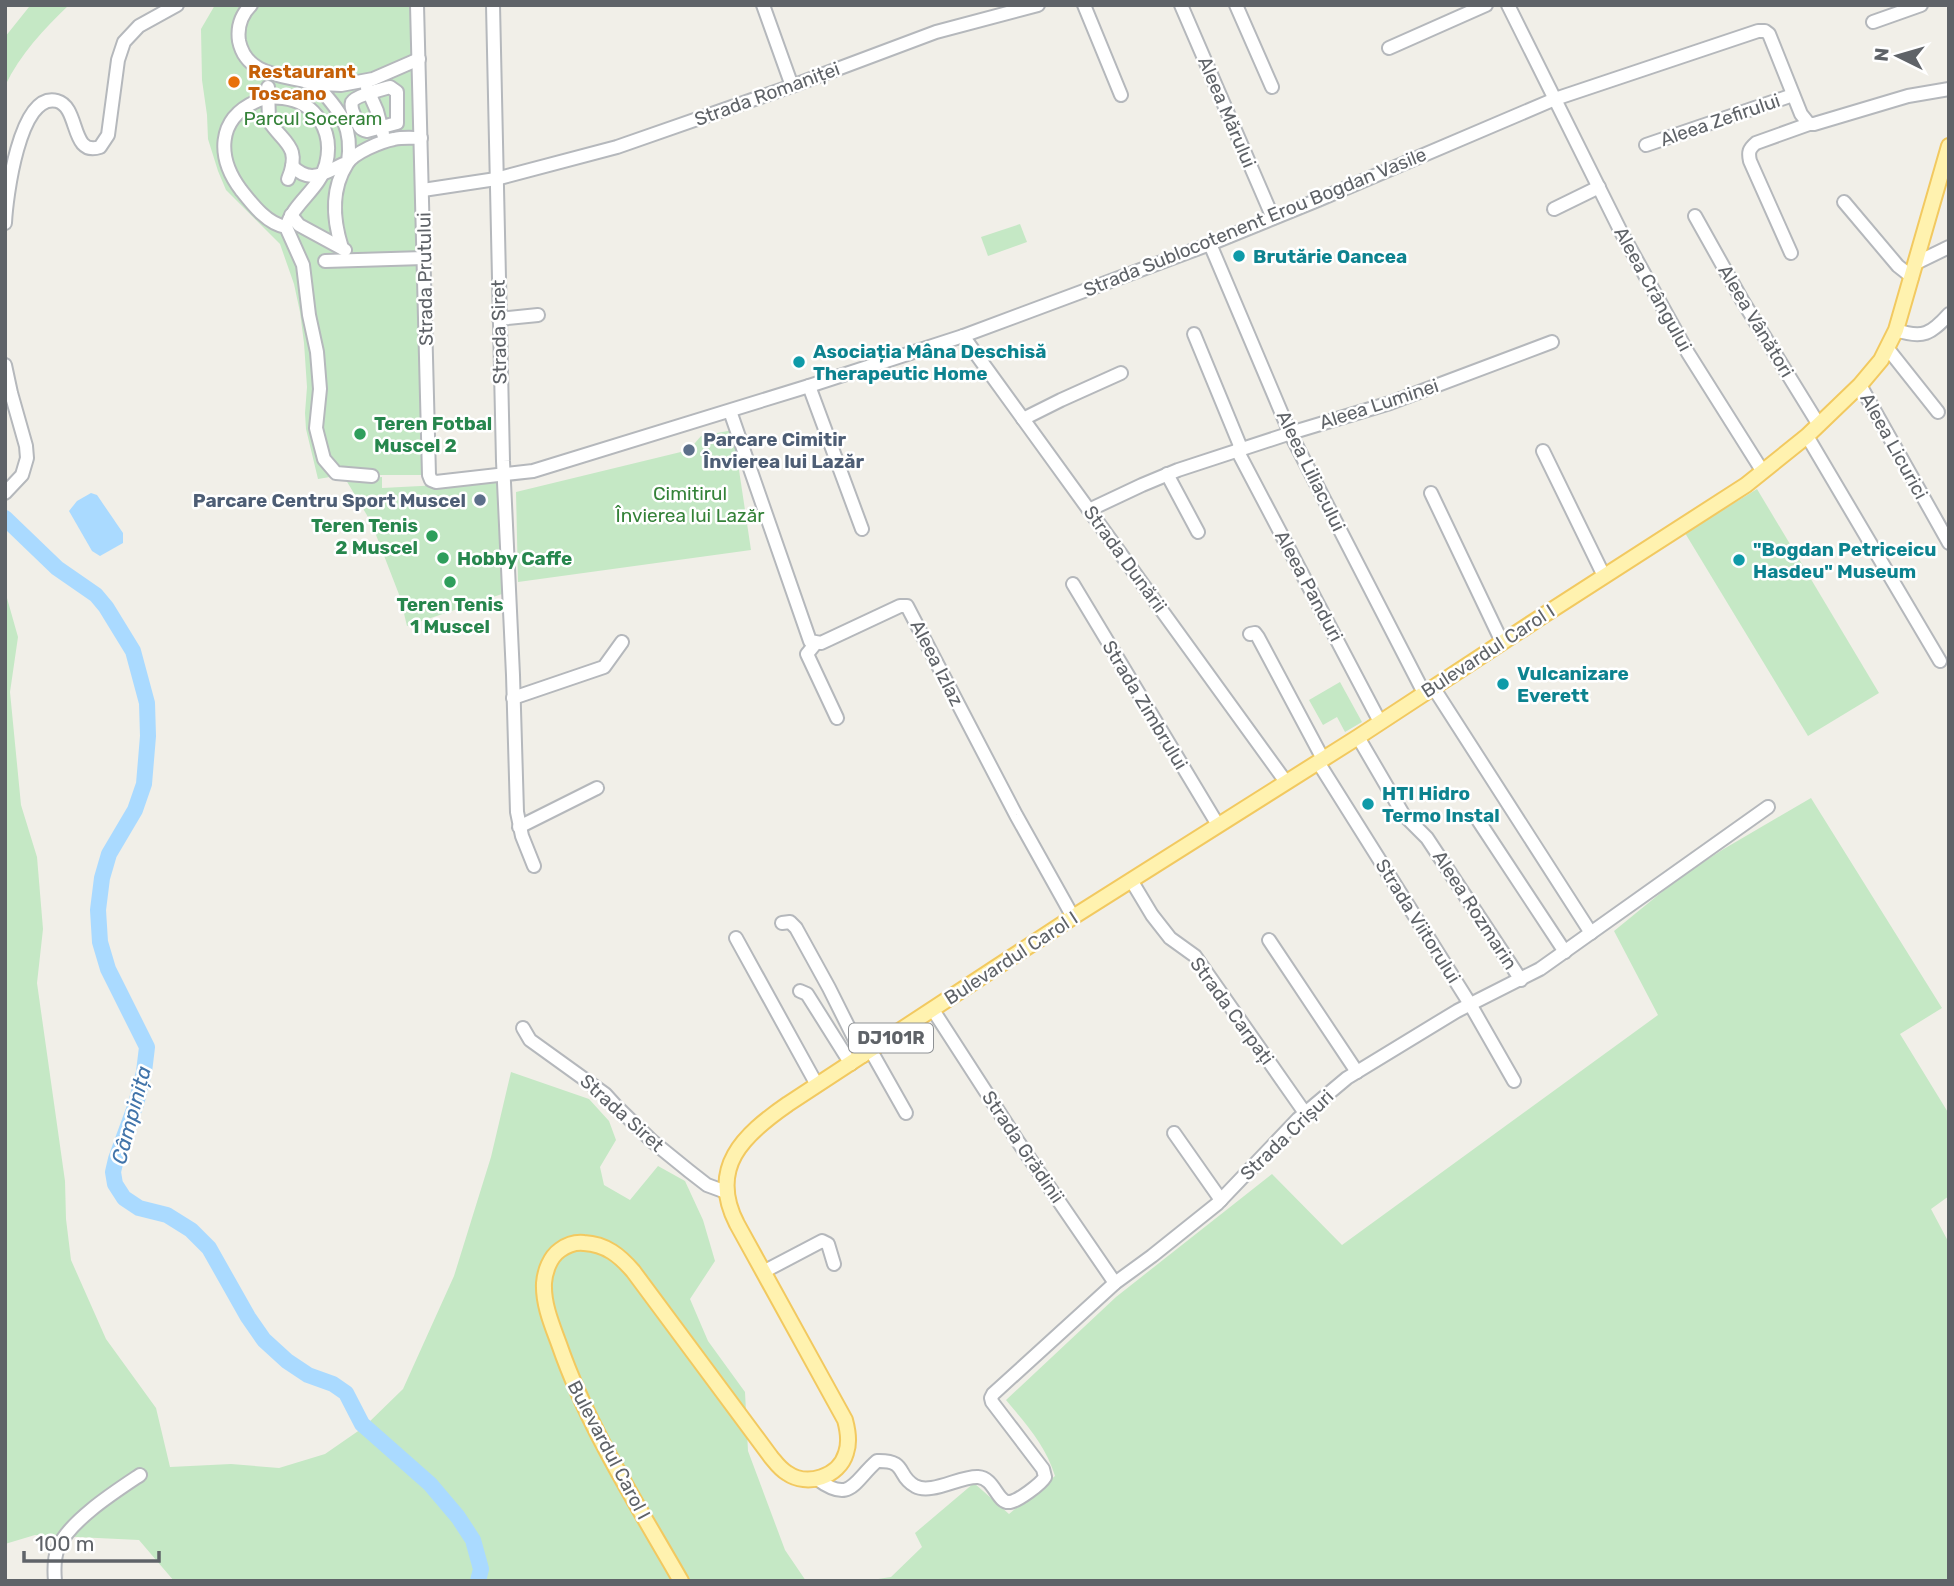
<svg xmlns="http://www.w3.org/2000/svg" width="1954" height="1586" viewBox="0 0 1954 1586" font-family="Rubik,sans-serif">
  <rect width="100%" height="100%" fill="#f1efe8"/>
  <g fill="#c5e8c5">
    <path d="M29 5H69C44 29 20 54 5 86V37L29 7Z"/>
    <polygon points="215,5 416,5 429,475 342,475 318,479 306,429 305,413 307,387 304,343 300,312 294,284 280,244 226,190 218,171 208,139 207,115 202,80 201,29"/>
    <polygon points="1020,224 1027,242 988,256 981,237"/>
    <polygon points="733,430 751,550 518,582 516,492 689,450 701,436"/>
    <polygon points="382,477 382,488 499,482 502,594 407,626 400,597 371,522 346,480"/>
    <polygon points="1757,489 1879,693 1808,736 1685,533"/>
    <polygon points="5,591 18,637 10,692 21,805 37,857 43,929 37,983 65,1181 66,1219 71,1260 106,1339 156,1408 170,1467 231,1464 279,1468 325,1454 364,1427 403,1389 454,1276 491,1157 511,1072 589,1099 609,1121 616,1140 600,1167 604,1185 630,1200 658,1166 685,1181 703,1220 715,1261 690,1299 708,1341 745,1392 748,1451 785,1550 806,1581 174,1581 139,1540 35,1535 5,1544"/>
    <polygon points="1340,682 1362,722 1345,732 1337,717 1323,725 1309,700"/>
    <path d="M1811 798 1942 1008 1900 1034 1949 1114V1196L1931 1209 1949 1243V1581H865L891 1577 922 1547 915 1533 974 1483 1009 1514 1055 1476C1046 1446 1026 1424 1006 1400L1116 1297 1272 1174 1342 1245 1658 1015 1614 931 1679 878 1722 850Z"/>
  </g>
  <polygon fill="#aadaff" points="91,493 97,495 123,533 123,543 100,556 92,551 69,511 77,501"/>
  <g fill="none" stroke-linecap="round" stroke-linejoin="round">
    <polyline stroke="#aadaff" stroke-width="16" points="5,518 57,568 96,595 106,607 133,651 147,703 148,736 144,784 135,810 109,854 102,878 98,910 100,942 108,969 147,1047 144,1072 136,1104 116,1159 113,1172 115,1184 124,1198 139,1208 167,1215 191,1230 209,1248 248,1317 264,1340 287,1361 308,1375 333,1384 346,1393 362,1424 430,1484 458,1517 473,1540 481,1569 478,1581"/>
    <defs>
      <g id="minor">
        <path d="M251 5C241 15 237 27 239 41 247 80 291 74 321 86"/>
        <polyline points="417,5 429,475 431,480 436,482 533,471 809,386 963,336 1210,244 1318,200 1555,99 1758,31 1765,31 1769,34 1801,114 1809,124 1814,124 1908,96 1949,89"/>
        <polyline points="493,5 503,461 513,675 517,812 522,836 534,866"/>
        <polyline points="763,5 792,86"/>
        <polyline points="1084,5 1121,95"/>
        <polyline points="1181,5 1273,218"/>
        <polyline points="1236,5 1272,87"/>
        <polyline points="1508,5 1620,230 1688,353 1763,472"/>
        <polyline points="1873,22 1921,5"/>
        <polyline points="1389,48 1486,5"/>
        <path d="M268 87 269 121C283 143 302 146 288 179"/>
        <path d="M390 87 397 92V123L367 131C359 129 359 126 356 119 354 114 350 108 352 102 355 96 383 89 390 87Z"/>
        <polyline points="367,88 377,111 383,134"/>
        <polyline points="1646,145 1793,95"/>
        <path d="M292 166C312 186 326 171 348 162 353 128 341 112 320 89L322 84 341 85 373 79 419 59"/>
        <polyline points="423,190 496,179 617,147 792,86 936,32 1038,5"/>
        <polyline points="1844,202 1898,266 1912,277"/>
        <polyline points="1554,209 1599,187"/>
        <polyline points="291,215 299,225 345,250"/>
        <polyline points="1695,216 1742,300 1819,425"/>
        <path d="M5 223C6 200 19 91 57 101 80 107 70 157 100 147L108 135 118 60 124 42 139 26 177 5"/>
        <path d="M286 227C267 224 252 204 241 190 217 158 216 119 257 101 265 97 275 97 283 98 317 102 334 133 326 164 320 189 294 202 286 227L303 265 309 315 317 352 320 389 316 428 318 436 324 459 336 473 372 476"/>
        <polyline points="1210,244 1290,433 1424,693"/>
        <path d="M342 248C333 220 331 189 347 164 353 153 382 141 394 139 403 137 412 138 421 138"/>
        <path d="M1791 253 1750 161C1748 152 1749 149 1756 143L1809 124"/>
        <polyline points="325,261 424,258"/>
        <polyline points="1916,263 1949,247"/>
        <polyline points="499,319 538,315"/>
        <path d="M1896 330C1923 339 1931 334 1949 314"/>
        <polyline points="1194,334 1241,448"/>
        <polyline points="963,336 1286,782"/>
        <polyline points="1888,349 1938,412"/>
        <polyline points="5,365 11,393 26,446 27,458 22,475 5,493"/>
        <polyline points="1860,385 1949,543"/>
        <polyline points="809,386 862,529"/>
        <polyline points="730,411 810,641 821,643 900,606 907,606 1016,815 1073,917"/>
        <polyline points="1023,419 1061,400 1121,373"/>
        <polyline points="1807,436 1940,661"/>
        <polyline points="1237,450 1380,722"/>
        <polyline points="1543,451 1604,576"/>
        <polyline points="1167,474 1198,532"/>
        <polyline points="1431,493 1502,642"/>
        <polyline points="1089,510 1142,485 1178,470 1297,431 1390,403 1552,342"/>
        <polyline points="1073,584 1218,825"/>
        <polyline points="1250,634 1255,633 1258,637 1323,759"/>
        <polyline points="816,643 807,654 837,718"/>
        <polyline points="1433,687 1591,933"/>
        <polyline points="513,698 604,667 622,642"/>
        <polyline points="1358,737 1403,814 1427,838 1521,980"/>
        <polyline points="1318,762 1470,1004 1514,1081"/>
        <polyline points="1478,820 1565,952"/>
        <polyline points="519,827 597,788"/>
        <polyline points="1131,880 1152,915 1170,938 1195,956 1305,1113"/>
        <polyline points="782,923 790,922 796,928 829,988 863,1056"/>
        <polyline points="736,938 817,1085"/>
        <polyline points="1269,940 1357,1072"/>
        <polyline points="800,991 807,994 851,1064"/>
        <polyline points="933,1010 1019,1143 1115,1283"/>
        <polyline points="523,1028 530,1040 605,1094 615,1105 652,1141 689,1171 707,1185 726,1192"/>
        <polyline points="871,1051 906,1113"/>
        <polyline points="1174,1133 1221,1200"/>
        <polyline points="763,1272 822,1241 828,1244 834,1264"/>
        <path d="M817 1479C851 1504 853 1482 877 1461 908 1460 896 1476 915 1486 931 1495 960 1476 978 1477 995 1478 997 1504 1010 1502 1018 1501 1041 1484 1045 1477L1043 1469 992 1402 991 1398 993 1394 1115 1283 1152 1256 1217 1204 1298 1119 1347 1078 1457 1011 1540 969 1768 807"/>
        <path d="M55 1581C54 1570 54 1558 58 1548 69 1521 116 1491 140 1475"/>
      </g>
      <path id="major" d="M681 1581C637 1504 588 1428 559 1344 552 1325 543 1304 544 1283 545 1271 550 1257 560 1250 567 1245 575 1242 584 1243 606 1244 620 1256 633 1271L771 1457C776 1463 780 1469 787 1473 807 1487 839 1477 846 1453 850 1442 848 1431 845 1420L737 1224C708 1168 743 1135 788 1104L1073 917 1358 737 1544 615 1746 485 1807 436 1860 385 1881 360 1896 330 1949 146"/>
    </defs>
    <use href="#minor" stroke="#b5b8bc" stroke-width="16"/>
    <use href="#major" stroke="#f2c960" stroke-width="18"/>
    <use href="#minor" stroke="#fff" stroke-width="12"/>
    <use href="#major" stroke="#fff2af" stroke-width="14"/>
  </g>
  <circle fill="#e8710a" stroke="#fff" stroke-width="2.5" cx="234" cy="82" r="7"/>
  <g fill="#0f9aa8" stroke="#fff" stroke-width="2.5">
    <circle cx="1239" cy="256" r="7"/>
    <circle cx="799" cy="362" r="7"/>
    <circle cx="1739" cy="560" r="7"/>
    <circle cx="1503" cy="684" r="7"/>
    <circle cx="1368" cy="804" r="7"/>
  </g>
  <g fill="#2e9e5b" stroke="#fff" stroke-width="2.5">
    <circle cx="360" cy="434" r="7"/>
    <circle cx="432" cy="536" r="7"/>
    <circle cx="443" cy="558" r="7"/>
    <circle cx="450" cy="582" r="7"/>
  </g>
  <g fill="#5c6f8a" stroke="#fff" stroke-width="2.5">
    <circle cx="689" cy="450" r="7"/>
    <circle cx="480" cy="500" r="7"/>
  </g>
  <g text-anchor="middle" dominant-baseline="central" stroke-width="5" stroke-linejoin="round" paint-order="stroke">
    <rect fill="#fff" stroke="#8f9295" stroke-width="2" x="849" y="1023.5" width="84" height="29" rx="5"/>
    <g font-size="18" font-weight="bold" fill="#5f6368">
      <text x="891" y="1038">DJ101R</text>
    </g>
    <g font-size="19" font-weight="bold" fill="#c56008" stroke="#fff" text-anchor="start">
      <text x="248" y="71">Restaurant<tspan x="248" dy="22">Toscano</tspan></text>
    </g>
    <g font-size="19" fill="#5f6368" stroke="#fff">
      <text transform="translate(767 94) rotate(-20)">Strada Romaniței</text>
      <text transform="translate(1227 112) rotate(67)">Aleea Mărului</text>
      <text transform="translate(1720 120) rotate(-19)">Aleea Zefirului</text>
      <text transform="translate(1255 222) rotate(-22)">Strada Sublocotenent Erou Bogdan Vasile</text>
      <text transform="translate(425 279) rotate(-91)">Strada Prutului</text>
      <text transform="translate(1653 289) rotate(61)">Aleea Crângului</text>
      <text transform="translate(1756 321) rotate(59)">Aleea Vânători</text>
      <text transform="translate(499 332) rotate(-91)">Strada Siret</text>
      <text transform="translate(1379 404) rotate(-18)">Aleea Luminei</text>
      <text transform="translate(1894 446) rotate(61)">Aleea Licurici</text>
      <text transform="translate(1311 471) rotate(64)">Aleea Liliacului</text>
      <text transform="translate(1125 559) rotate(54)">Strada Dunării</text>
      <text transform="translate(1309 586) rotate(62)">Aleea Panduri</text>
      <text transform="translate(1488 651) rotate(-33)">Bulevardul Carol I</text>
      <text transform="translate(937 663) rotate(63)">Aleea Izlaz</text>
      <text transform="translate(1145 705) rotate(59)">Strada Zimbrului</text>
      <text transform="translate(1475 910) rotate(57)">Aleea Rozmarin</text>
      <text transform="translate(1418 921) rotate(58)">Strada Viitorului</text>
      <text transform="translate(1011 958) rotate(-33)">Bulevardul Carol I</text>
      <text transform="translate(1232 1011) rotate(54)">Strada Carpați</text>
      <text transform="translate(622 1113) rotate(42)">Strada Siret</text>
      <text transform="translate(1287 1135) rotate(-44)">Strada Crișuri</text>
      <text transform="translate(1023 1147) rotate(56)">Strada Grădinii</text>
      <text transform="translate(609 1450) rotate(62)">Bulevardul Carol I</text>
    </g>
    <g font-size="19" fill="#348238" stroke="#fff">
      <text x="313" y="118">Parcul Soceram</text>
      <text x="690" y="493">Cimitirul<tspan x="690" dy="22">Învierea lui Lazăr</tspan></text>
    </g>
    <g font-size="19" font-weight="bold" fill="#0d838f" stroke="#fff" text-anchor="start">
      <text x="1253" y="256">Brutărie Oancea</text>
      <text x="813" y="351">Asociația Mâna Deschisă<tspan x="813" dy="22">Therapeutic Home</tspan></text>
      <text x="1753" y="549">"Bogdan Petriceicu<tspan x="1753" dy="22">Hasdeu" Museum</tspan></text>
      <text x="1517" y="673">Vulcanizare<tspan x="1517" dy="22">Everett</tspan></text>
      <text x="1382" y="793">HTI Hidro<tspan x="1382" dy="22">Termo Instal</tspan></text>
    </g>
    <g font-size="19" font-weight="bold" fill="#27864d" stroke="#fff" text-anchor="start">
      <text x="374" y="423">Teren Fotbal<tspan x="374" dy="22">Muscel 2</tspan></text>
      <text x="418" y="525" text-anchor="end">Teren Tenis<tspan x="418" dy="22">2 Muscel</tspan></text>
      <text x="457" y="558">Hobby Caffe</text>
      <text x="450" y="604" text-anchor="middle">Teren Tenis<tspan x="450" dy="22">1 Muscel</tspan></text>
    </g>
    <g font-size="19" font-weight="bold" fill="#4e5e75" stroke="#fff" text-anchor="start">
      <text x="703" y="439">Parcare Cimitir<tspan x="703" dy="22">Învierea lui Lazăr</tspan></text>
      <text x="466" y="500" text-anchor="end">Parcare Centru Sport Muscel</text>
    </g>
    <g font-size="21" font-style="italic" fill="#4174aa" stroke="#fff">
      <text transform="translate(131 1115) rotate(-75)">Câmpinița</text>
    </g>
  </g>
  <rect width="1954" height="1586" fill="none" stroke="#5f6368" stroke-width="14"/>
  <g transform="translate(1898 56) rotate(275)" stroke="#ffffff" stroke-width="5" paint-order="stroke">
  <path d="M0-5L12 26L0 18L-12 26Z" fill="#5f6368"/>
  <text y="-10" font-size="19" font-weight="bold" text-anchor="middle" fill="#5f6368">N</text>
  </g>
  <path d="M24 1551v10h135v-10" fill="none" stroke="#5f6368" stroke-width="3.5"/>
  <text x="35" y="1551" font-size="21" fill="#5f6368" stroke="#ffffff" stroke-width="5" paint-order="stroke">100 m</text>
</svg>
